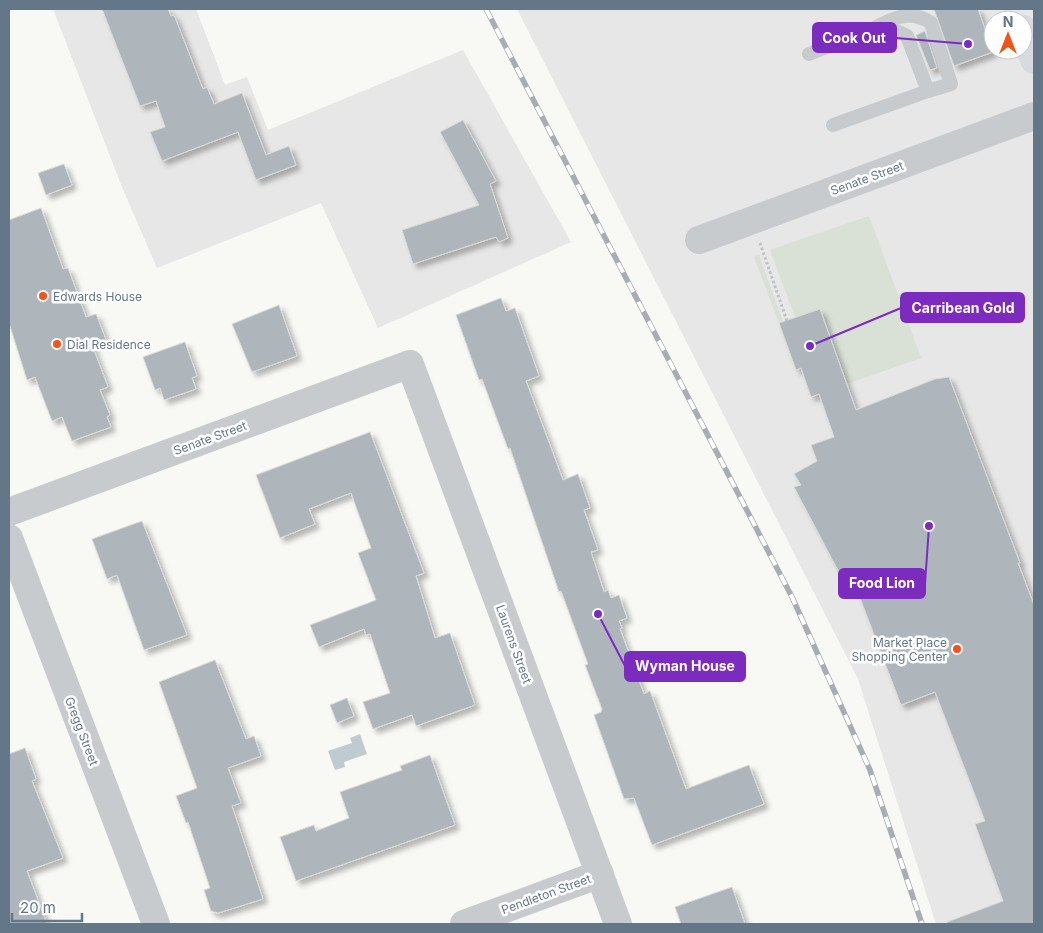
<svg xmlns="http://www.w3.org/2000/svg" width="1043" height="933" viewBox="0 0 1043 933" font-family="Inter,sans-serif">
  <defs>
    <filter id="shadow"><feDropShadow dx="4.5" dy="4.5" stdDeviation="2.5" flood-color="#0004"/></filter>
  </defs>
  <rect width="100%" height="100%" fill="#f8f8f5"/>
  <g fill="#e6e7e6" fill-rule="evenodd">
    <polygon points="53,9 196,9 225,85 247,77 268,130 463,50 571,242 378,328 321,203 157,268 122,187"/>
    <path d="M517 9H1034V924H936L858 679ZM993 20H1023V50H993Z"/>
  </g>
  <g fill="#d9e0d5">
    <polygon points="869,216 921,358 847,384 820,309 795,317 770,250"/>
    <polygon points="759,255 783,322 779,323 754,257"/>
  </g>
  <polygon fill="#c0cbd1" points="360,734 367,754 344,762 345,767 335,770 328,751 352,743 350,738"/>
  <g fill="#aeb6bc" stroke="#d9dad7" filter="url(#shadow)">
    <polygon points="102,9 168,9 171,16 174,15 203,89 207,87 214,104 242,93 266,155 289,146 296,165 256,180 238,132 162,161 150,132 165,127 156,101 140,106"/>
    <polygon points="934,9 978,9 993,52 954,66"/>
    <polygon points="925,31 937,68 930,70 916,35"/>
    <polygon points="463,120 496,181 490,184 508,238 499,242 496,237 413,264 402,230 479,205 440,132"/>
    <polygon points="64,164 72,185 46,195 38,173"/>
    <polygon points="41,208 63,269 68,268 86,317 96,314 106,340 92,345 108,387 100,390 110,415 107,417 111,427 72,441 62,417 52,421 35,377 27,380 9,323 9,220"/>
    <polygon points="501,298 506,311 515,308 539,376 526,381 563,480 578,474 590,508 584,510 598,550 591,552 604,592 608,590 611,598 619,595 627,618 619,621 622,628 620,629 644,694 650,691 686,789 749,765 764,804 652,845 634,798 624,799 594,715 601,712 602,709 585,665 588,664 561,591 559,592 510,448 508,449 482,379 479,380 456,315"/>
    <polygon points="279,305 297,356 252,372 232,324"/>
    <polygon points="820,309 856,410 935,379 949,377 1020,563 1018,563 1034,605 1034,924 947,924 947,922 1003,901 975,824 985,821 935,692 901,705 852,577 843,580 794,487 801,485 794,474 817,461 811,445 834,437 819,394 811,397 801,368 796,370 779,323"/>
    <polygon points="185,342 197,376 192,378 196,389 164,400 160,388 155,390 143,357"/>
    <polygon points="370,432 424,573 416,576 435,638 450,633 475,705 416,726 412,715 373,729 363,702 390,693 370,634 366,635 364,629 319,647 310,625 376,600 358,553 371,548 351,493 309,509 315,524 280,538 256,475"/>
    <polygon points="142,521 187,635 144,650 117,575 107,579 92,539"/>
    <polygon points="215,660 246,739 254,736 261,756 228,768 241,803 232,806 263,899 218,913 211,911 204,890 210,888 188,822 186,823 176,796 197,788 159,682"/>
    <polygon points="347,698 354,716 337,723 330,705"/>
    <polygon points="25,748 36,779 32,781 63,858 27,871 47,924 9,924 9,754"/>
    <polygon points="430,755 455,825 296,881 280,837 314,825 316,831 349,818 340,792 402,770 400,766"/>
    <polygon points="732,887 745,924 681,924 675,907"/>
  </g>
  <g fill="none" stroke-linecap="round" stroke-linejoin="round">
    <polyline stroke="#bec1c3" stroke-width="3" stroke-dasharray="2.5 2.5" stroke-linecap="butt" points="760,243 787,321"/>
    <g stroke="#c7cbce" stroke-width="14">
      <path d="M871 30C891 19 910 8 931 23L951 84 928 91"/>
      <path d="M809 54C834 45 883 19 907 36L928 91 833 125"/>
    </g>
    <g stroke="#c7cbce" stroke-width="28">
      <polyline points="699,240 1034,116"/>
      <polyline points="9,512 410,364 618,924"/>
      <polyline points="464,924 600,874"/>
    </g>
    <polyline stroke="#c7cbce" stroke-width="28" points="9,538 156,924"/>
    <polyline stroke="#d6dbdf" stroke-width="28" points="1023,29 1034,60"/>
    <defs>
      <polyline id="rail" points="486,9 792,597 870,770 922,924"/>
    </defs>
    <use href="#rail" stroke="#a7adb3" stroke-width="5.5"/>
    <use href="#rail" stroke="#fff" stroke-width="4" stroke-dasharray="11" stroke-linecap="butt"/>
  </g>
  <g fill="#f1541b" stroke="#fff" stroke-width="2">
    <circle cx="43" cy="296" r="5"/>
    <circle cx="57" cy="344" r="5"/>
    <circle cx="957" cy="649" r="5"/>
  </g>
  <g text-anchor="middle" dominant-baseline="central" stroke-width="5" stroke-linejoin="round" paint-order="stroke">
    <g font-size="12" fill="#647788" stroke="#fff">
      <text transform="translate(867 178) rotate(-20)">Senate Street</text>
      <text transform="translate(210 438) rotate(-20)">Senate Street</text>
      <text transform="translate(514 644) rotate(70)">Laurens Street</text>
      <text transform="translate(82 731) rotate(69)">Gregg Street</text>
      <text transform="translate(546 894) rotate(-20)">Pendleton Street</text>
    </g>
    <g font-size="12" fill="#647788" stroke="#fff" text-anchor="start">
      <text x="53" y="296">Edwards House</text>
      <text x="67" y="344">Dial Residence</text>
      <text x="947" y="642" text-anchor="end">Market Place<tspan x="947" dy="14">Shopping Center</tspan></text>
    </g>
  </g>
  <path fill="none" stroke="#7b2cbf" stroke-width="2" d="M968 44L896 38M810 346L901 308M929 526L925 584M598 614L625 666"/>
  <g fill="#7b2cbf" stroke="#fff" stroke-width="2">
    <circle cx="968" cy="44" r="5"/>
    <circle cx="810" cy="346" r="5"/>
    <circle cx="929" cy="526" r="5"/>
    <circle cx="598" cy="614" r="5"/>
  </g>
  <g fill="#7b2cbf" stroke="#7b2cbf" stroke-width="2">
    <rect x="813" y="23" width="83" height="29" rx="5"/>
    <rect x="901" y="293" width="123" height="29" rx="5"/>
    <rect x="839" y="569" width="86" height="29" rx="5"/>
    <rect x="625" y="652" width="120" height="29" rx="5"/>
  </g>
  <g font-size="14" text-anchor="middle" font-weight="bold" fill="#fff">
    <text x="854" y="43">Cook Out</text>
    <text x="963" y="313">Carribean Gold</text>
    <text x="882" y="588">Food Lion</text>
    <text x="685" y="671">Wyman House</text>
  </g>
  <rect width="1043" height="933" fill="none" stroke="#647788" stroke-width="20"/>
  <g transform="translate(1008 35)"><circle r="24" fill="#ffffff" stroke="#c1c9cf"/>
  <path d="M0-4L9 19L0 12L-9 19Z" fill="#f1541b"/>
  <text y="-8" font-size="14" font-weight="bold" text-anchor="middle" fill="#647788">N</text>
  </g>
  <path d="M12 913v8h70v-8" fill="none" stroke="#647788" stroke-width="2.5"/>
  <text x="20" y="913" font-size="15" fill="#647788" stroke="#ffffff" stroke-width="4" paint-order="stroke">20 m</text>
</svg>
